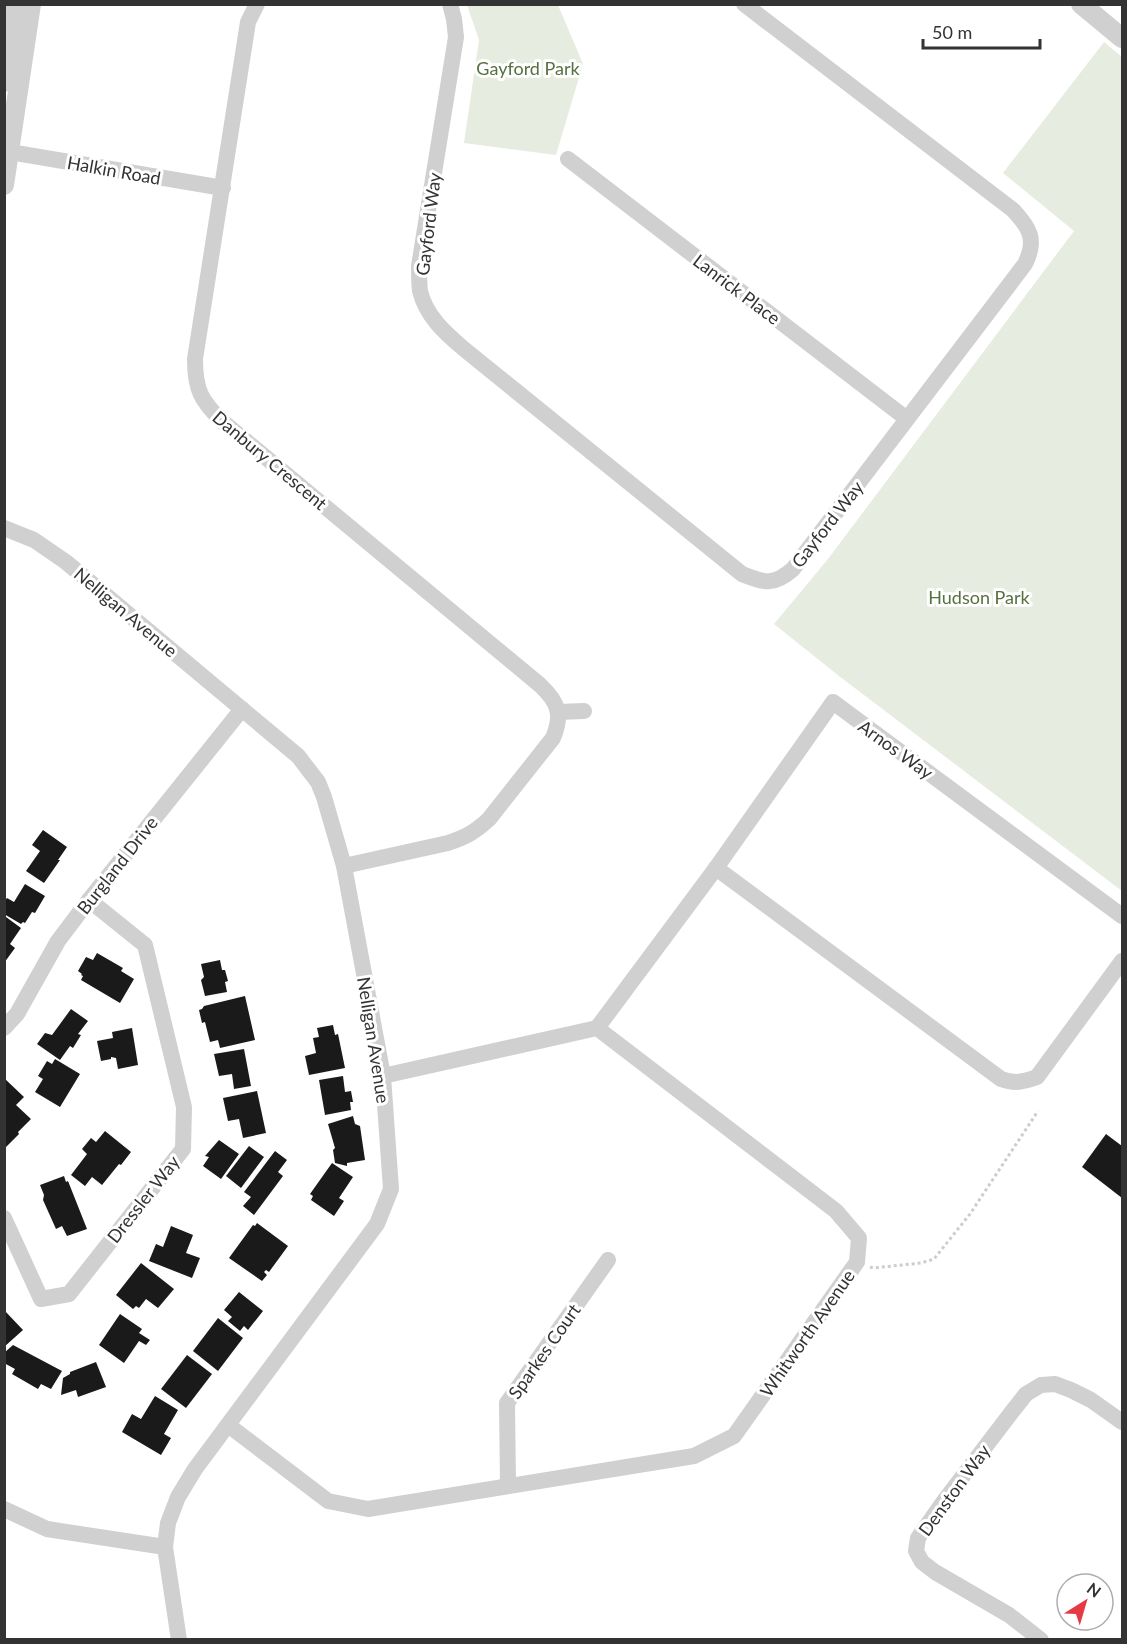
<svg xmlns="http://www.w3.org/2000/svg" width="1127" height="1644" viewBox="0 0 1127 1644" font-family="Lato,sans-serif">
  <rect width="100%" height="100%" fill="#fff"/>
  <g fill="#e6ecdf">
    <polygon points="467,5 558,5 583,64 556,155 464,143 479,40"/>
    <polygon points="1104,42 1122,57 1122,891 839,676 774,624 828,559 1074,231 1003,173"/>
  </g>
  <g fill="#1a1a1a">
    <polygon points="43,830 67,847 58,860 60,860 44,883 26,871 40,851 32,845"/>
    <polygon points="25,884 45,896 35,913 32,912 25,923 23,922 21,924 4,914 4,902 7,898 14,902"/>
    <polygon points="6,917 21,928 10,944 15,948 4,963"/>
    <polygon points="97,953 123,968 121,971 134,979 120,1003 81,980 83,976 81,975 82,974 78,971 86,957 93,960"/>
    <polygon points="220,960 222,970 225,970 228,981 225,982 227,992 205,996 201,980 204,977 201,964"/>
    <polygon points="245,996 255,1040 220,1048 218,1040 210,1042 205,1022 202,1023 199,1010 202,1009 204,1006"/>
    <polygon points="71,1009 88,1021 78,1034 81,1035 73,1048 70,1046 60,1060 37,1044 45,1033 52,1035"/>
    <polygon points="333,1025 335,1035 338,1034 345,1068 309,1075 305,1056 316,1053 313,1038 319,1037 317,1028"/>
    <polygon points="132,1028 138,1065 118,1069 116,1058 111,1057 111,1059 101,1061 97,1041 113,1038 112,1032"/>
    <polygon points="244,1049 251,1086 234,1089 232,1074 219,1076 214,1054"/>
    <polygon points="55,1059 80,1074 60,1107 35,1092 43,1079 38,1076 47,1061 52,1064"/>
    <polygon points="343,1076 345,1092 351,1091 353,1102 350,1102 351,1110 325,1115 319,1080"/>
    <polygon points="4,1078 24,1097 16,1105 31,1119 18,1132 19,1134 6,1147 4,1145"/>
    <polygon points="257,1091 266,1133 243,1138 239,1119 228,1121 223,1098"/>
    <polygon points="353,1116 355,1124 360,1126 365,1160 347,1163 347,1166 335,1163 333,1150 335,1148 328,1124"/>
    <polygon points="105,1131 131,1152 121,1165 119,1164 102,1185 92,1177 85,1186 71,1175 87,1154 82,1149 91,1138 96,1142"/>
    <polygon points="1106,1134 1122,1146 1122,1198 1082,1167"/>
    <polygon points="219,1140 239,1154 221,1179 203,1166 209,1157 205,1156"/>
    <polygon points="249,1146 264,1157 241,1188 226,1176"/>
    <polygon points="275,1151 287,1160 278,1172 283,1176 254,1215 243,1206 251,1197 244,1192"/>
    <polygon points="332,1163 353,1177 339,1198 344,1201 334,1216 311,1200 313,1196 310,1194"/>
    <polygon points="64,1176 66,1182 68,1181 87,1229 67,1236 62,1226 56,1229 43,1200 44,1195 40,1185"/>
    <polygon points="257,1223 288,1246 269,1272 266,1270 264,1272 267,1275 262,1281 229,1258 253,1225 255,1226"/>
    <polygon points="171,1226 193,1235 186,1253 200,1258 192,1278 149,1261 156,1244 163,1247"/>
    <polygon points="141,1263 174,1289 158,1308 146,1299 139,1308 136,1306 133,1309 116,1295"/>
    <polygon points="239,1292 263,1311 248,1330 244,1326 240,1331 228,1321 232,1317 224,1310"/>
    <polygon points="4,1310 23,1330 4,1347"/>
    <polygon points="120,1314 142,1329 139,1333 150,1340 146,1345 139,1341 124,1363 99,1345"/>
    <polygon points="218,1318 243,1338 218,1371 193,1351"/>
    <polygon points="13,1345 62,1371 51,1389 41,1384 38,1389 12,1374 15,1369 4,1363 4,1353"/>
    <polygon points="187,1355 212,1374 186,1408 161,1389"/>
    <polygon points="96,1362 106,1387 78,1397 76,1390 61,1395 63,1378 70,1374 70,1372"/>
    <polygon points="155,1396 178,1410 164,1434 171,1438 161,1455 122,1432 132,1414 141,1419"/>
  </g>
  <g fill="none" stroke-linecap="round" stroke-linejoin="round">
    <polyline stroke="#cdcdcd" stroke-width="3" stroke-dasharray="3 3" stroke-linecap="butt" points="870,1267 873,1268 921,1263 934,1259 970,1214 1038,1111"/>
    <g stroke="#d0d0d0" stroke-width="16">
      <path d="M257 4 248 22 195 359C195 390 201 401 223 422L540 685C558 702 563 714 553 738L489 819C475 832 466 837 448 843L344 866"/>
      <path d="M450 4 454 19 456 37 419 266C419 274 419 283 420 291 426 316 445 333 464 349L742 574C764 583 774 586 793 569L1025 264C1037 240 1030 228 1013 210L744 4"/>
      <polyline points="4,151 223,188"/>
      <polyline points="568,159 907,419"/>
      <polyline points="4,528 34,540 66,562 298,756 318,782 324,797 344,866 383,1076 391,1189 377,1224 195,1469 178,1497 168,1523 165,1547 179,1640"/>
      <polyline points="558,712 584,711"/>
      <path d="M716 868 1001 1079C1015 1084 1023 1082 1037 1077L1122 961"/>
      <polyline points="4,1028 17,1014 58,941 89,900 242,709"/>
      <polyline points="597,1028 716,868 833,702 1122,916"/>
      <polyline points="4,1218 41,1299 69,1294 183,1149 184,1107 145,945 89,900"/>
      <polyline points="228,1425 328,1501 368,1509 694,1456 734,1436 857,1262 859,1238 836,1211 597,1028 383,1076"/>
      <polyline points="508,1486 507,1403 608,1260"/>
      <polyline points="4,1509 47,1529 165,1547"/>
      <polyline points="1041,1640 1009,1615 935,1572 922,1562 916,1551 918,1538 944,1501 1011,1413 1026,1394 1041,1385 1055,1384 1071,1390 1091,1400 1122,1422"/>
    </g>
    <g stroke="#d0d0d0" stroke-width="20">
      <polyline points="1081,4 1122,38"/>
      <polyline points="4,82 16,4"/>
      <polyline points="4,185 31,4"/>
    </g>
  </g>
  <g text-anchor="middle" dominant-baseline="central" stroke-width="6" stroke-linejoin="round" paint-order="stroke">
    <g font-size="18" fill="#56703f" stroke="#fff">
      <text x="528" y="68">Gayford Park</text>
      <text x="979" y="597">Hudson Park</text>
    </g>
    <g font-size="18" fill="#333" stroke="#fff">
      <text transform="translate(114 170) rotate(10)">Halkin Road</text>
      <text transform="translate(428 224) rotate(-83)">Gayford Way</text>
      <text transform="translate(737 289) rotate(37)">Lanrick Place</text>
      <text transform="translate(270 460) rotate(40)">Danbury Crescent</text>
      <text transform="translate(827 524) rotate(-52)">Gayford Way</text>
      <text transform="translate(126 612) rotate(40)">Nelligan Avenue</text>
      <text transform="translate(896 749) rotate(36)">Arnos Way</text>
      <text transform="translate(117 865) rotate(-52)">Burgland Drive</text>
      <text transform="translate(374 1040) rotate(81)">Nelligan Avenue</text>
      <text transform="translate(143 1199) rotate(-52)">Dressler Way</text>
      <text transform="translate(807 1333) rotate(-55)">Whitworth Avenue</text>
      <text transform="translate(544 1351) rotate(-55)">Sparkes Court</text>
      <text transform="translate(954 1490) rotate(-54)">Denston Way</text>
    </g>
  </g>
  <rect width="1127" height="1644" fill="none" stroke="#333333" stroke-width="12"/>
  <g transform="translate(1085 1602) rotate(37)"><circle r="28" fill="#ffffff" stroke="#adadad" stroke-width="1.5"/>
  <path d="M0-4.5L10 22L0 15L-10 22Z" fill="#e63946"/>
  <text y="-9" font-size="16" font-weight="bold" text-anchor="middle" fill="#333333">N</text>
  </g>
  <path d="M923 39v9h117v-9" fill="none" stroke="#333333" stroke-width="3"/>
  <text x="932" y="39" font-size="18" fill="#333333" stroke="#ffffff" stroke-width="4.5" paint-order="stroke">50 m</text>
</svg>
